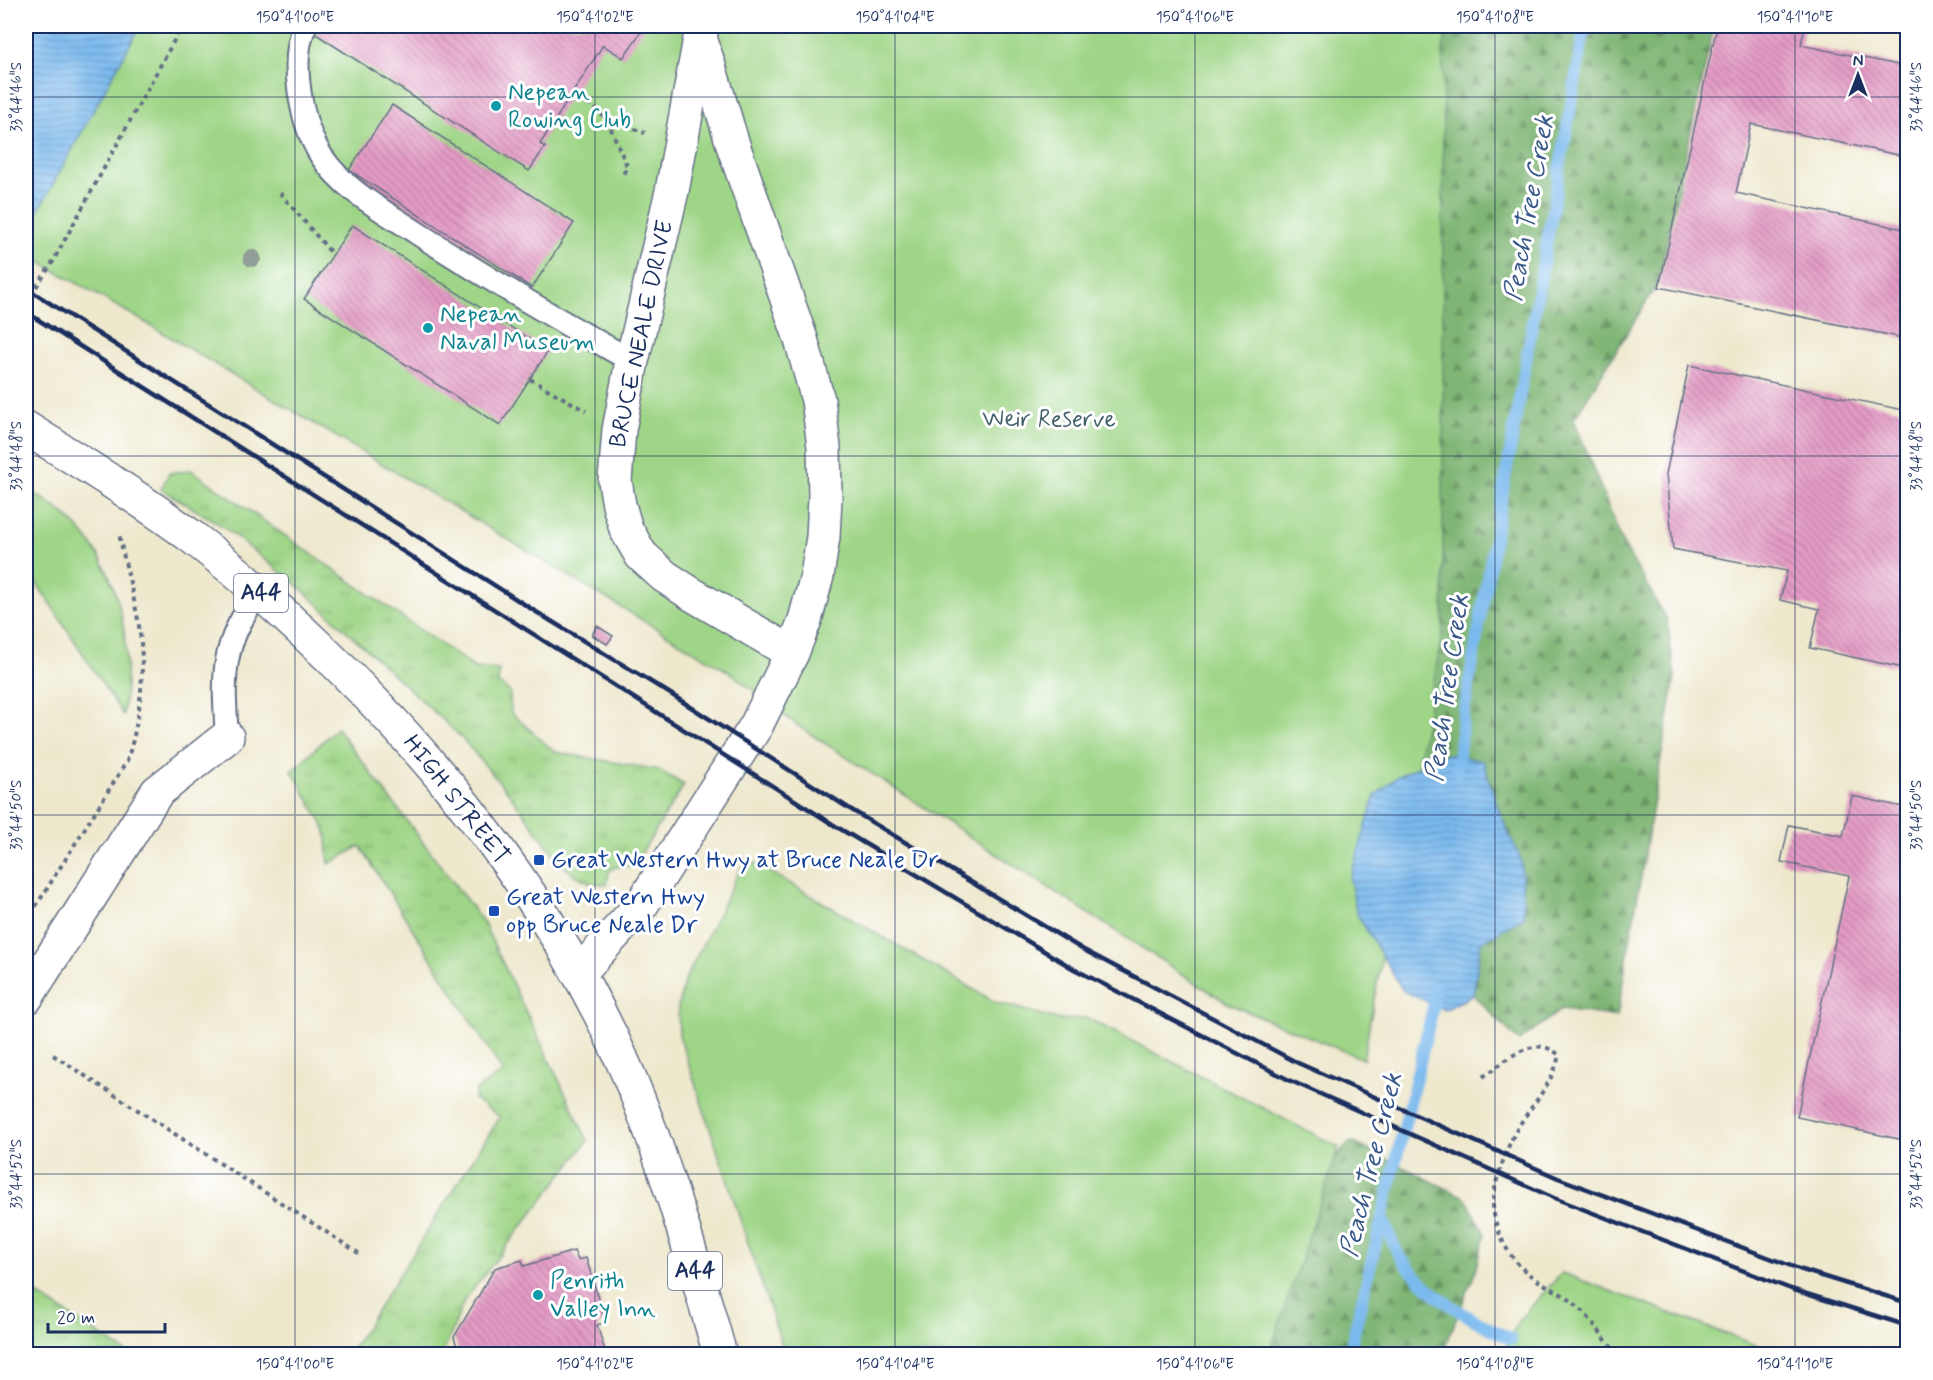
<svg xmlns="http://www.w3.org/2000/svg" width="1933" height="1380" viewBox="0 0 1933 1380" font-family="Mynerve,sans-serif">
  <defs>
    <pattern id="grass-tufts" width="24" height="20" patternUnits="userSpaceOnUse" patternTransform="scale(1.5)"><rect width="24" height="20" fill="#9fd587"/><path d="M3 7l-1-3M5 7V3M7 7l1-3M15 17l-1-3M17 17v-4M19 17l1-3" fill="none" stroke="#88b777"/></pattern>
    <pattern id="forest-firs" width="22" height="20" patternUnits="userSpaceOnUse" patternTransform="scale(1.5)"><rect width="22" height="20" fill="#7fb674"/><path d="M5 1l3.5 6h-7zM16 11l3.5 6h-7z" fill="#679462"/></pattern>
    <pattern id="water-rules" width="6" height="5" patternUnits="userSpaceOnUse" patternTransform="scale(1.5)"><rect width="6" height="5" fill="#7ab9ee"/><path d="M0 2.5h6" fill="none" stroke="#6397c4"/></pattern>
    <pattern id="building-back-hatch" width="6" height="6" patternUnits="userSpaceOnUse" patternTransform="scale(1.5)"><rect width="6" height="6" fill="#e49bc5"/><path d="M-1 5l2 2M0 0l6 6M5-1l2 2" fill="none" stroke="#b87fa3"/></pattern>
  </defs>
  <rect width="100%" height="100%" fill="#fff"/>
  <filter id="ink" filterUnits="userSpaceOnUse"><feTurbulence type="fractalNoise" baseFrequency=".0167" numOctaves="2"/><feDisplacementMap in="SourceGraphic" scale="12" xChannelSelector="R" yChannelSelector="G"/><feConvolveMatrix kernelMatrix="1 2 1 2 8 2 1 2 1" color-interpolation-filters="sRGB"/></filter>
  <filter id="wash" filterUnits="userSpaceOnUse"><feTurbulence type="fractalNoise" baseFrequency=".008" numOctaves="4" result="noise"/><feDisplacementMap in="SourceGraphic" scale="24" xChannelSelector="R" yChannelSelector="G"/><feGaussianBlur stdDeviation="1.35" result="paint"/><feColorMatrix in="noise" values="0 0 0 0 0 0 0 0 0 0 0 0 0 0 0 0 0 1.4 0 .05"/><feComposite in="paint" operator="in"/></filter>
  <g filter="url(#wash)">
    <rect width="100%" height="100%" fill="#eee8cd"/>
    <g fill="url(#grass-tufts)" stroke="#5d8272" stroke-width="1.5">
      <polygon points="191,470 475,668 499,670 498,683 510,692 511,713 555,752 659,770 684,785 641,854 629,866 615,867 609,872 607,884 591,883 573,874 561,864 511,796 460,736 298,586 221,525 161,489 169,473"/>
      <polygon points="337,728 483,922 588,1141 464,1301 443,1354 349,1354 500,1117 474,1099 476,1090 503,1072 360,846 329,864 326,830 292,771"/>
      <polygon points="26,1287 129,1354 26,1354"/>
    </g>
    <g fill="url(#forest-firs)" stroke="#4d7269" stroke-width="1.5">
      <polygon points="1425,26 1714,26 1658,283 1574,419 1622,542 1667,620 1675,677 1617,1017 1562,1009 1519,1041 1473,995 1499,811 1483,761 1398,776"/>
      <polygon points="1352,1142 1466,1198 1485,1234 1473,1278 1442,1354 1145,1354 1325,1171 1346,1145"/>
    </g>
    <g fill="#9fd587" stroke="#5d8272" stroke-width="1.5">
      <polygon points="140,26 1448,26 1443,49 1443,630 1363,1059 1229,1004 798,726 731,673 143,321 26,254 26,233"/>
      <path d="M35 494C117 540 135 629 123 715L26 567V502Z"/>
      <polygon points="746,858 995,1002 1060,1020 1087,1018 1339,1147 1269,1354 785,1354 679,1035 678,1007 684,982"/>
      <polygon points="1562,1273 1780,1354 1503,1354 1519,1320"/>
    </g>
    <g fill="url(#water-rules)" stroke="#4a74a6" stroke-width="1.5">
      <polygon points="26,26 140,26 26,233"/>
      <polygon points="1447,754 1483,761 1499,811 1521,860 1524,917 1481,942 1473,995 1445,1010 1403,991 1357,914 1350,879 1375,796 1398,776"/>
    </g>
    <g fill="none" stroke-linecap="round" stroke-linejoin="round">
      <g stroke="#7ab9ee" stroke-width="12">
        <polyline points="1457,771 1463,717 1585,26"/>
        <path d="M1382 1216C1388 1229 1392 1244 1399 1255 1427 1296 1468 1318 1511 1339"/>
        <polyline points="1349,1354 1433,1008 1435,988"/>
      </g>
    </g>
    <g id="blocks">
      <g fill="url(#building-back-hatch)">
        <polygon points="306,26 645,26 623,58 603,45 540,144 545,147 529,171 305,27"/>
        <polygon points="1717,26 1805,26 1801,45 1908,67 1908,157 1751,124 1736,193 1908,230 1908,339 1659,287"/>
        <polygon points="392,105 574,223 532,288 349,170"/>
        <polygon points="352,225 548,351 500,425 304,299"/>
        <polygon points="1689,365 1908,411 1908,669 1810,648 1819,609 1780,600 1787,571 1673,549 1666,474"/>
        <polygon points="597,626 613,636 607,644 592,635"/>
        <polygon points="1852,796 1908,808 1908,1141 1797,1117 1849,876 1781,862 1789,825 1843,836"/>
        <polygon points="574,1251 578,1260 586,1258 606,1322 597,1325 606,1354 511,1354 510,1350 494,1354 459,1354 454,1337 495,1268 522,1260 524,1266"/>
      </g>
    </g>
  </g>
  <g filter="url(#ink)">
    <use href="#blocks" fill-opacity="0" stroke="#657085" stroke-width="1.5"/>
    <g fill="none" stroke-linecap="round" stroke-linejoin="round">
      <defs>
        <g id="lane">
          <path d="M305 26C289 61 301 125 322 157 345 191 384 211 417 233 487 278 559 321 632 361"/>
          <path d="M227 737C223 676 220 643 260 592"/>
        </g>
        <g id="street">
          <polyline points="699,44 672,191 632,361 619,430 615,481 619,505 626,529 641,555 664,576 690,593 792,653"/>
          <polyline points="579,973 642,904 756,726 792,653 805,620 817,576 823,537 825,498 824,447 818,400 801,339 734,148 700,37 702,26"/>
          <polyline points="26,998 157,792 227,737"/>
        </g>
        <path id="highway" d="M26 428C83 464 142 499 196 540 234 569 270 601 305 634 442 761 569 923 638 1098 671 1181 695 1268 720 1354"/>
      </defs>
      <use href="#lane" stroke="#657085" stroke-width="26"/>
      <use href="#street" stroke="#657085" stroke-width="36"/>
      <use href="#highway" stroke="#657085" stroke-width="36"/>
      <g stroke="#657085" stroke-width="4" stroke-dasharray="4.5 4.5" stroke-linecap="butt">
        <polyline points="574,91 607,119 645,133"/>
        <polyline points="607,120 627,166 623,175"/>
        <polyline points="280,193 333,255"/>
        <polyline points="26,302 51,265 182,26"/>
        <polyline points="530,379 586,411"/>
        <path d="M26 922 127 761C143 710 147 657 135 605 130 580 123 557 119 532"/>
        <polyline points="53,1055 360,1254"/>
        <path d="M1483 1077C1505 1062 1533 1032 1559 1055 1551 1091 1524 1110 1510 1143 1505 1154 1493 1188 1493 1200 1492 1222 1504 1250 1520 1266 1535 1283 1560 1290 1576 1305 1592 1319 1604 1339 1617 1354"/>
      </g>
      <use href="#lane" stroke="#fff" stroke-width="22"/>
      <use href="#street" stroke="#fff" stroke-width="33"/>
      <use href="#highway" stroke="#fff" stroke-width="33"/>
      <g stroke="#1b2f5e" stroke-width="4.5">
        <polyline points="26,288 538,613 669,693 850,809 1082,949 1298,1063 1558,1178 1799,1269 1908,1303"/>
        <polyline points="26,312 837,827 1074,969 1291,1081 1554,1198 1791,1289 1908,1326"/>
      </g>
    </g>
    <circle fill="#909e97" cx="252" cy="258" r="9"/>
  </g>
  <path fill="none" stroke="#1b2f5e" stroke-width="1.5" stroke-opacity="0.45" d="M295 26V1354M595 26V1354M895 26V1354M1195 26V1354M1495 26V1354M1795 26V1354M26 97H1908M26 456H1908M26 815H1908M26 1174H1908"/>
  <g fill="#0f9aa8" stroke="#fff" stroke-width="2">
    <circle cx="496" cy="106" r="6"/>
    <circle cx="428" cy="328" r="6"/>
    <circle cx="538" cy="1295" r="6"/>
  </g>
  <g fill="#1a4fb4" stroke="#fff" stroke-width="2">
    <rect x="533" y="854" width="12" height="12" rx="3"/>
    <rect x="488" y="905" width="12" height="12" rx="3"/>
  </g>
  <g text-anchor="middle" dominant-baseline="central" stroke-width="6" stroke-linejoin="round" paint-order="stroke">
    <g fill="#fff" stroke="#5f6d8e" stroke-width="1.5">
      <rect x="234" y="574" width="54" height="38" rx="4.5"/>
      <rect x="668" y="1252" width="54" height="38" rx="4.5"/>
    </g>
    <g font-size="22" font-weight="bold" fill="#1b2f5e">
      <text x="261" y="593">A44</text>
      <text x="695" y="1271">A44</text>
    </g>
    <g font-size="24" fill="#0d838f" stroke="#fff" text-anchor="start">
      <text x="508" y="92">Nepean<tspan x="508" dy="28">Rowing Club</tspan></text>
      <text x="440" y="314">Nepean<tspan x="440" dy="28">Naval Museum</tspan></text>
      <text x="550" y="1281">Penrith<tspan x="550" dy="28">Valley Inn</tspan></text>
    </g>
    <g font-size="24" fill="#1b2f5e" stroke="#fff">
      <text transform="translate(642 334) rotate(-78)">BRUCE NEALE DRIVE</text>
      <text transform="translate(456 800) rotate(52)">HIGH STREET</text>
    </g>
    <g font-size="24" fill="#43616a" stroke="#fff">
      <text x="1049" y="419">Weir Reserve</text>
    </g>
    <g font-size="24" fill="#164399" stroke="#fff" text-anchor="start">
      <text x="551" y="860">Great Western Hwy at Bruce Neale Dr</text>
      <text x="506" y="897">Great Western Hwy<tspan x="506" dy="28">opp Bruce Neale Dr</tspan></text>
    </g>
    <g font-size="26" font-style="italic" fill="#385889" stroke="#fff">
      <text transform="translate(1530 208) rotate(-80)">Peach Tree Creek</text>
      <text transform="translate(1448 688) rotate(-82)">Peach Tree Creek</text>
      <text transform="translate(1372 1165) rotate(-76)">Peach Tree Creek</text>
    </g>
  </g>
  <rect width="1933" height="1380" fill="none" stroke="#fff" stroke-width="66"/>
  <g transform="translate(1858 75)" stroke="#ffffff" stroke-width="4.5" paint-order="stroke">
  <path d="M0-4.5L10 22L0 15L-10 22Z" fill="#1b2f5e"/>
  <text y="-9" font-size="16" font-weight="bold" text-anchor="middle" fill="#1b2f5e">N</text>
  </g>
  <path d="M48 1323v9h117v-9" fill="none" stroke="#1b2f5e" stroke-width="3"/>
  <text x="57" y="1323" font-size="18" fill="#1b2f5e" stroke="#ffffff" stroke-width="4.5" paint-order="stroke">20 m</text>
  <rect x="33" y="33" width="1867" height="1314" fill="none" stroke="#1b2f5e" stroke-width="2"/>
  <g font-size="15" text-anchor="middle" fill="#1b2f5e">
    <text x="295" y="22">150°41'00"E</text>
    <text x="595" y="22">150°41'02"E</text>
    <text x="895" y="22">150°41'04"E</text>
    <text x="1195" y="22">150°41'06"E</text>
    <text x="1495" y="22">150°41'08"E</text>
    <text x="1795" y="22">150°41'10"E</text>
    <text transform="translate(16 97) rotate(-90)" y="5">33°44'46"S</text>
    <text transform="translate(1916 97) rotate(-90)" y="5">33°44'46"S</text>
    <text transform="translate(16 456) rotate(-90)" y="5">33°44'48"S</text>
    <text transform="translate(1916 456) rotate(-90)" y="5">33°44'48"S</text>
    <text transform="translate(16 815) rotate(-90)" y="5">33°44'50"S</text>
    <text transform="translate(1916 815) rotate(-90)" y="5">33°44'50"S</text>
    <text transform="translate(16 1174) rotate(-90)" y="5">33°44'52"S</text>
    <text transform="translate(1916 1174) rotate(-90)" y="5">33°44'52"S</text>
    <text x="295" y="1369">150°41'00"E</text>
    <text x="595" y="1369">150°41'02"E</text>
    <text x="895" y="1369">150°41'04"E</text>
    <text x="1195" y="1369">150°41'06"E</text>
    <text x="1495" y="1369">150°41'08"E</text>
    <text x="1795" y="1369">150°41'10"E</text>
  </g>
</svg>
